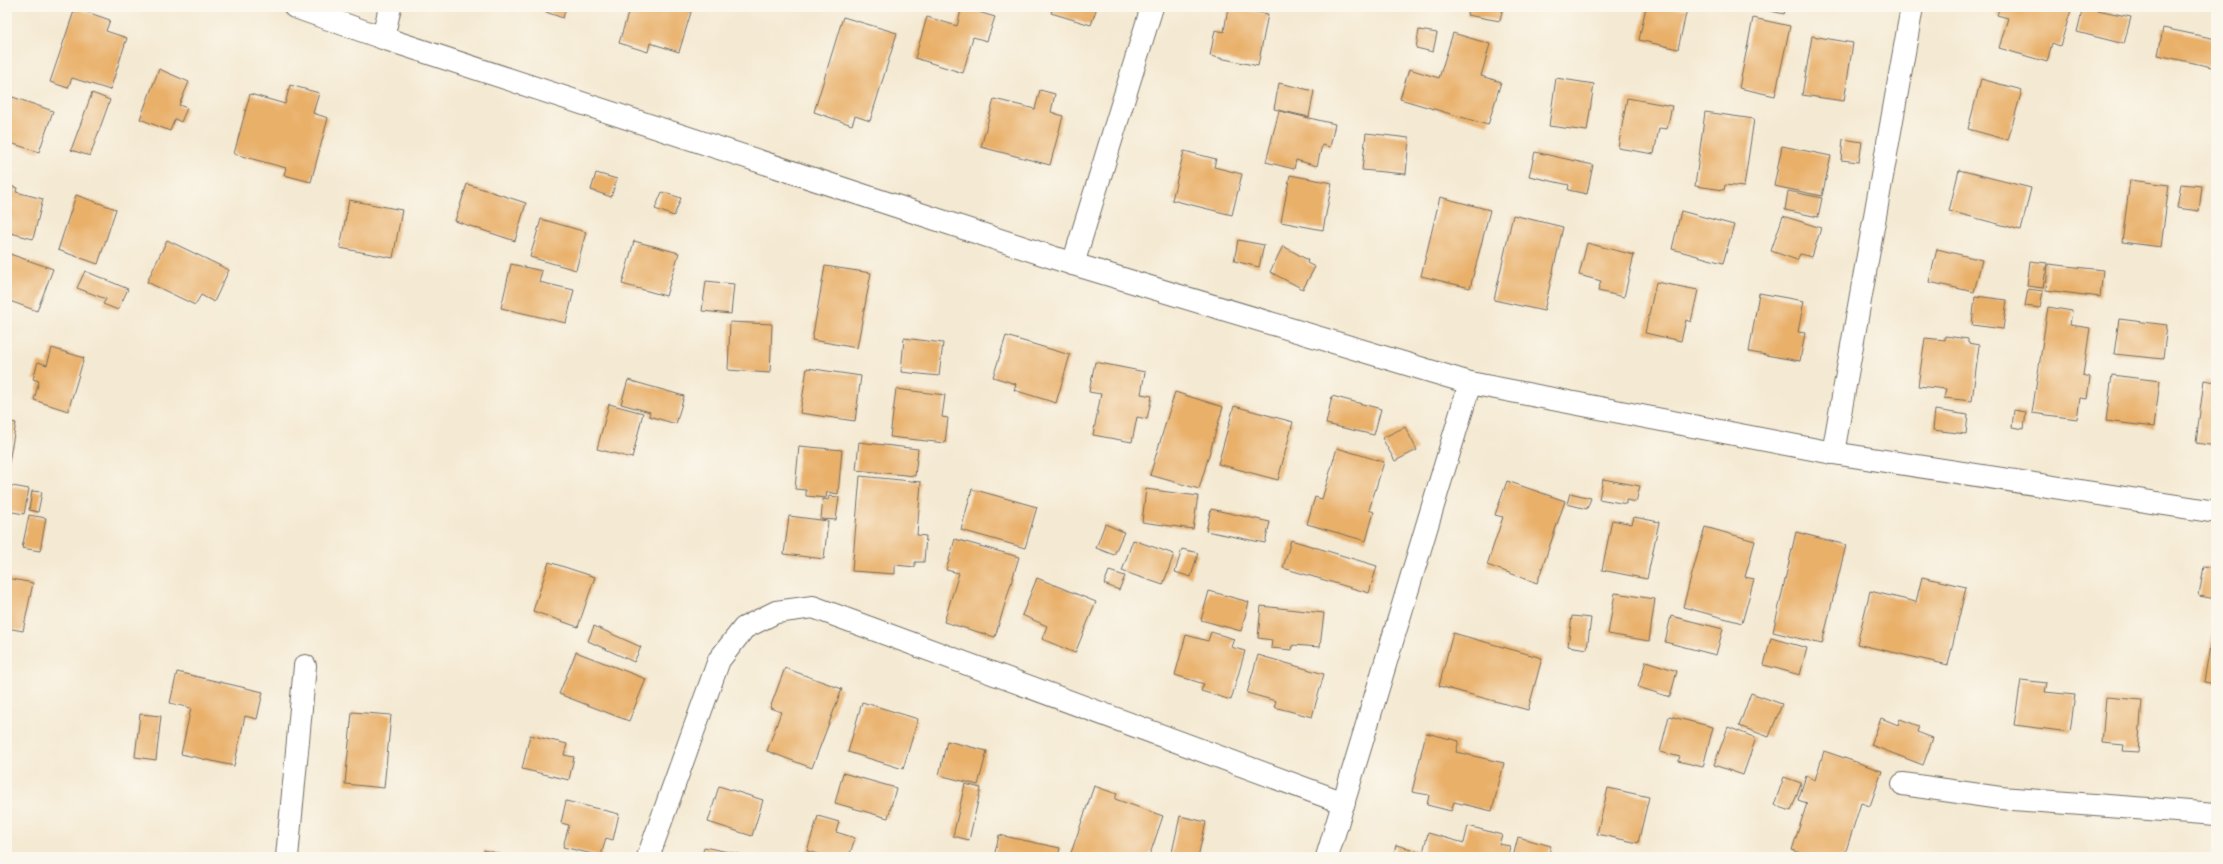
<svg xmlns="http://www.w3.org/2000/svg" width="2223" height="864" viewBox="0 0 2223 864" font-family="'Balsamiq Sans',sans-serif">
  <rect width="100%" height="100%" fill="#fbf7ec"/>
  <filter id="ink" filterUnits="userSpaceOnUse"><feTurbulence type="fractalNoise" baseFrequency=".025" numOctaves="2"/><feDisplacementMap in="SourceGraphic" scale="8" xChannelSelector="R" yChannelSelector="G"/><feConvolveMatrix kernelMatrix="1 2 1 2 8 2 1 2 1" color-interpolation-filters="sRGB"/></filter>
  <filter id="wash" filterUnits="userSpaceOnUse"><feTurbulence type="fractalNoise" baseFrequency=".012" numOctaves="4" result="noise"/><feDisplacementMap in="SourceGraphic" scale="16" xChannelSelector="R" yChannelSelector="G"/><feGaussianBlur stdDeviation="0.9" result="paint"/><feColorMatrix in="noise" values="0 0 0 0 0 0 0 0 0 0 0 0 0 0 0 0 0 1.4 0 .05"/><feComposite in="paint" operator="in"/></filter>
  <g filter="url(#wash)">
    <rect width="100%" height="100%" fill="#f4e9d2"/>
    <g id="blocks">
      <g fill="#e9b06b">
        <polygon points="541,7 566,7 563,18 540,10"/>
        <polygon points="630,7 686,7 692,9 679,52 650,43 648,52 619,43"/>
        <polygon points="962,7 995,17 987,41 973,37 963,73 915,58 927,17 957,26"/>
        <polygon points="1053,7 1097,7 1091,25 1051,13"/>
        <polygon points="1228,7 1268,14 1258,66 1210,56 1215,30 1224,32"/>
        <polygon points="1469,7 1503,7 1500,21 1467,15"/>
        <polygon points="1646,7 1687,9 1678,49 1639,40"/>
        <polygon points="1753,7 1786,7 1784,14"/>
        <polygon points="2000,7 2072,7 2060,46 2052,43 2047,62 1999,48 2008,18 1997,15"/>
        <polygon points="2083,7 2131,17 2124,44 2077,32"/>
        <polygon points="75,8 110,20 106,31 127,38 110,90 72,78 68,88 50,82"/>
        <polygon points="843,17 897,33 870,121 855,116 852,125 814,112"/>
        <polygon points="1753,18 1790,26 1775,96 1739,88"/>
        <polygon points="2163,28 2216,39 2216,68 2158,55"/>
        <polygon points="1419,30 1437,33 1433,52 1416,48"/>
        <polygon points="1453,33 1490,44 1481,76 1501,82 1488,125 1400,99 1409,69 1439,78"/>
        <polygon points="1812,36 1853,43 1844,101 1802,95"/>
        <polygon points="159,69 189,82 179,105 187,108 181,122 175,119 170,131 140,119"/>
        <polygon points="1556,78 1594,84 1587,131 1549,126"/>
        <polygon points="1981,79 2022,90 2008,140 1968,129"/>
        <polygon points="1279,83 1314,91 1309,117 1274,109"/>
        <polygon points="290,85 319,93 313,113 328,118 311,182 284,175 286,168 234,154 250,94 285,104"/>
        <polygon points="1040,90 1055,94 1051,112 1063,116 1050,165 981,147 994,99 1035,109"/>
        <polygon points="92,93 110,100 90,156 71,150"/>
        <polygon points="7,95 53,111 39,152 7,142"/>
        <polygon points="1627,98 1672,106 1667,129 1659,128 1654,154 1618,148"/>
        <polygon points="1279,111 1335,124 1330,147 1322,145 1317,166 1296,160 1294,169 1266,162"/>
        <polygon points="1705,112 1754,119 1744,187 1725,185 1724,190 1695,186"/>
        <polygon points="1366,133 1409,138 1406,174 1362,170"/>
        <polygon points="1843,139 1862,142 1859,162 1841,160"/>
        <polygon points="1782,146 1831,156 1822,196 1774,186"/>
        <polygon points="1184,151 1216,159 1214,167 1242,174 1232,215 1172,200"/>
        <polygon points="1535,152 1593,165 1587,194 1568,190 1569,185 1529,176"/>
        <polygon points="1959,170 2031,188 2021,230 1949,211"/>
        <polygon points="596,173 617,179 611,197 591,190"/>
        <polygon points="1290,175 1332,183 1323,230 1281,222"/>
        <polygon points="2130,180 2169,185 2161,247 2122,242"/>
        <polygon points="467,184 526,203 515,241 455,221"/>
        <polygon points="2181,184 2202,186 2199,211 2177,208"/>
        <polygon points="7,185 17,188 16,192 43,199 33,239 7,232"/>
        <polygon points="1788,191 1822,198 1818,217 1785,210"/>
        <polygon points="662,192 681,198 674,216 655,209"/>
        <polygon points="76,195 116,209 98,264 58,250"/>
        <polygon points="1440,197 1490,210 1470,288 1421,276"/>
        <polygon points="349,200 402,210 393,258 340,248"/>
        <polygon points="1681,211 1734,225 1723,263 1672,249"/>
        <polygon points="1513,215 1563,227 1544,311 1494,300"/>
        <polygon points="1783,216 1821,228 1812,257 1800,254 1797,260 1771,251"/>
        <polygon points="541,219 586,232 576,270 530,257"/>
        <polygon points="167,240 229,270 214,302 201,295 195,305 147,282"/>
        <polygon points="1238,240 1264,245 1259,267 1234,261"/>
        <polygon points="634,241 679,253 666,296 622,284"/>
        <polygon points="1587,243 1634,255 1624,297 1598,291 1601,281 1579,275"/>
        <polygon points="1283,246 1308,260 1307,263 1315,267 1303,289 1270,272"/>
        <polygon points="1937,249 1982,260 1974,292 1929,282"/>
        <polygon points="7,253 53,269 37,311 7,300"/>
        <polygon points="2030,261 2047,263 2043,288 2027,286"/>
        <polygon points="511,264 542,271 539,282 574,290 566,323 501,308"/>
        <polygon points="2048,264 2103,270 2100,297 2046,290"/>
        <polygon points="825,266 871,273 857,348 812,340"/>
        <polygon points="85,271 128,289 118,310 103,304 106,299 77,288"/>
        <polygon points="706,281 734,284 731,314 702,311"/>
        <polygon points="1656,282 1698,290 1691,322 1686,320 1681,341 1645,333"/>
        <polygon points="2028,289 2043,291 2040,308 2025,306"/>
        <polygon points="1759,293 1804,301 1798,332 1805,333 1800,361 1749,352"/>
        <polygon points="1975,296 2007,300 2003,329 1972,325"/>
        <polygon points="2048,307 2072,311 2070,325 2090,328 2083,375 2090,377 2087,399 2080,398 2077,419 2032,413"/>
        <polygon points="2119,319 2167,325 2163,359 2114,354"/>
        <polygon points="730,322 772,324 770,373 728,370"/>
        <polygon points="1006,336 1070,355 1056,403 1014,390 1016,384 993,377"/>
        <polygon points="1945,336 1968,339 1968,343 1979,345 1972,401 1944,398 1946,389 1918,386 1925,338 1945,340"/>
        <polygon points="904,338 943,343 939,376 901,372"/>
        <polygon points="52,348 84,358 68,411 34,400 39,381 33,379 38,362 47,365"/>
        <polygon points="1095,362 1145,372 1141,394 1152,396 1147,419 1137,417 1132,442 1093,435 1101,394 1089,392"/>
        <polygon points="807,368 861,376 855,421 800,413"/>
        <polygon points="2112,375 2160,381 2154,427 2106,421"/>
        <polygon points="628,380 684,396 676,424 649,416 650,412 621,404"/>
        <polygon points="2204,380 2216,382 2216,446 2196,443"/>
        <polygon points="896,389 945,395 942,417 948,418 945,443 890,437"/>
        <polygon points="1175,392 1223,407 1199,489 1150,475"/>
        <polygon points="1332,396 1381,409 1374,435 1326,424"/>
        <polygon points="609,404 643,413 632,458 597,449"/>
        <polygon points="1234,406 1293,422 1278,480 1218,464"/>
        <polygon points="1935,410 1968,415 1966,434 1933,430"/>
        <polygon points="2014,410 2026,412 2024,429 2012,427"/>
        <polygon points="7,421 16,423 9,462 7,462"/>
        <polygon points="1405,427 1417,450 1395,461 1382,438"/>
        <polygon points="859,442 918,449 915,476 856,470"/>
        <polygon points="799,446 842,450 838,494 827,492 826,498 806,496 806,490 795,489"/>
        <polygon points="1337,448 1384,462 1369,510 1374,512 1366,541 1307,524 1315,497 1322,499"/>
        <polygon points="860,476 921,482 917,535 926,536 924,562 915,562 915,567 895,565 895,574 852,571"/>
        <polygon points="1603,479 1640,486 1636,502 1626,500 1626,504 1599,499"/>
        <polygon points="1507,481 1565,501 1537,583 1487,565 1503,517 1495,515"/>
        <polygon points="7,485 29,489 24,514 7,511"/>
        <polygon points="972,489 1037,507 1025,548 961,530"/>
        <polygon points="1146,489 1198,496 1193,529 1142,522"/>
        <polygon points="32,491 42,492 38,512 29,510"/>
        <polygon points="1570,493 1591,498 1587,509 1567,504"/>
        <polygon points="829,496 839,497 836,520 821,519 823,499 828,500"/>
        <polygon points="1211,509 1270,522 1265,543 1206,531"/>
        <polygon points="29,515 46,518 40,551 22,548"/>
        <polygon points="789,516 828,521 824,559 784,554"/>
        <polygon points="1634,517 1659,522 1647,579 1602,570 1612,520 1632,524"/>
        <polygon points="1105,524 1124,532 1114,555 1096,548"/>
        <polygon points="1705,527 1755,541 1745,577 1754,579 1742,623 1683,607"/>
        <polygon points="1796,532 1846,545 1822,644 1773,632"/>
        <polygon points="955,539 1019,557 995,637 944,622 959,573 946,570"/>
        <polygon points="1133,540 1174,554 1163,585 1122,571"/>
        <polygon points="1291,540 1377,566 1369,593 1283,568"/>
        <polygon points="1182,549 1198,553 1191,577 1175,572"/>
        <polygon points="549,562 595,577 578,627 533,611"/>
        <polygon points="2204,566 2216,568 2216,599 2199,596"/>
        <polygon points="1109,571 1125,576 1119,590 1104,584"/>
        <polygon points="1922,577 1966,587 1948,665 1857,644 1870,591 1916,602"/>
        <polygon points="7,578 33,583 23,631 7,628"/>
        <polygon points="1037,578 1096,602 1075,653 1042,639 1047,626 1022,615"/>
        <polygon points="1209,591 1249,602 1241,631 1201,620"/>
        <polygon points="1615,593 1655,599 1649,641 1608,634"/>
        <polygon points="1261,606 1324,613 1320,647 1293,645 1292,650 1271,648 1272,640 1258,638"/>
        <polygon points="1572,616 1591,618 1587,649 1568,646"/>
        <polygon points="1671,616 1723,629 1716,655 1665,642"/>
        <polygon points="2215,616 2216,616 2216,684 2204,682"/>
        <polygon points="594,626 641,647 634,662 588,641"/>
        <polygon points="1211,632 1234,639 1231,647 1245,651 1231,700 1201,691 1204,684 1175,675 1186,635 1208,641"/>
        <polygon points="1453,633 1542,658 1528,710 1439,686"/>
        <polygon points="1771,638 1807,648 1800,675 1764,665"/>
        <polygon points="576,652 646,679 629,721 559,694"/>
        <polygon points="1258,655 1324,674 1312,717 1274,707 1276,701 1247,693"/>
        <polygon points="1646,661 1677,671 1670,697 1638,687"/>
        <polygon points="785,668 842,689 812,768 767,751 781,712 770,708"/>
        <polygon points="177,672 263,692 257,719 245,716 234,766 181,754 191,708 170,703"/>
        <polygon points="2021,680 2047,683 2045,692 2075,695 2070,732 2014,725"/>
        <polygon points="1751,693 1782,704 1769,737 1739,726"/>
        <polygon points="2106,697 2142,700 2138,752 2123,751 2124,745 2102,743"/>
        <polygon points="862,702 918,719 903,769 848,752"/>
        <polygon points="352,712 391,715 384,788 345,784"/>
        <polygon points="140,714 161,716 156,760 135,757"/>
        <polygon points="1669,716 1713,727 1703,767 1678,761 1680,757 1660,752"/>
        <polygon points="1881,718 1898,725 1900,719 1919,726 1917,732 1933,738 1923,765 1871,745"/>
        <polygon points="1728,727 1756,738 1743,775 1714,765"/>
        <polygon points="1426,733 1459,741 1456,752 1504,763 1492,811 1454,802 1451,811 1427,805 1429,795 1412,792"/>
        <polygon points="530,735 567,744 564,755 574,757 569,780 522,769"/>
        <polygon points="947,741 987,751 978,785 939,775"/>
        <polygon points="1824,751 1882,771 1870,806 1861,803 1844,857 1814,857 1792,850 1807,803 1798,800 1806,776 1815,780"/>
        <polygon points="843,773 896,788 888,818 835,803"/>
        <polygon points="1784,777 1801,783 1791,811 1774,805"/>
        <polygon points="965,784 981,788 969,840 953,836"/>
        <polygon points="719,786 763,800 752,836 708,822"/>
        <polygon points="1094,786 1117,794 1115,799 1163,816 1149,857 1084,857 1071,853"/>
        <polygon points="1608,788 1649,797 1638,843 1597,834"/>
        <polygon points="566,801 619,814 613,840 606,838 601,856 563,847 569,825 561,823"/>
        <polygon points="818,816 839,822 836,832 855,838 849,857 828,857 807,851"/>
        <polygon points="1180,816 1206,822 1198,857 1171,857"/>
        <polygon points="1468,826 1502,835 1499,844 1510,846 1508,857 1393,857 1396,845 1423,852 1428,833 1464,843"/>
        <polygon points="999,835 1060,848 1058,857 994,857"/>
        <polygon points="1518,837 1551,846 1548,857 1513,857"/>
        <polygon points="704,847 738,854 737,857 702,857"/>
        <polygon points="484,850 503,855 503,857 483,857"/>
        <polygon points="2059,854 2070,856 2070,857 2058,857"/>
      </g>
    </g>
  </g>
  <g filter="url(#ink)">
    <use href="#blocks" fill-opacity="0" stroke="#716e65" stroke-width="1"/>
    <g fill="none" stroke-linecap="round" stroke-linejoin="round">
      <defs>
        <g id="street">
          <polyline points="295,7 383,38 1073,264 1470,383 1833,453 2216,512"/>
          <polyline points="383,38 390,7"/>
          <polyline points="1073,264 1152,7"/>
          <polyline points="1833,453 1912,7"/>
          <polyline points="1903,784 2000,798 2216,814"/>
          <polyline points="287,857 305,666"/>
          <polyline points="648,857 719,660 744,628 776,612 813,607 1344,803"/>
          <polyline points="1327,857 1470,383"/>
        </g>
      </defs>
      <use href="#street" stroke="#716e65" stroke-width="24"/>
      <use href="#street" stroke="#fff" stroke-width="22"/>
    </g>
  </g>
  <rect width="2223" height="864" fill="none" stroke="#fbf7ec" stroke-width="24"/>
</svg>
